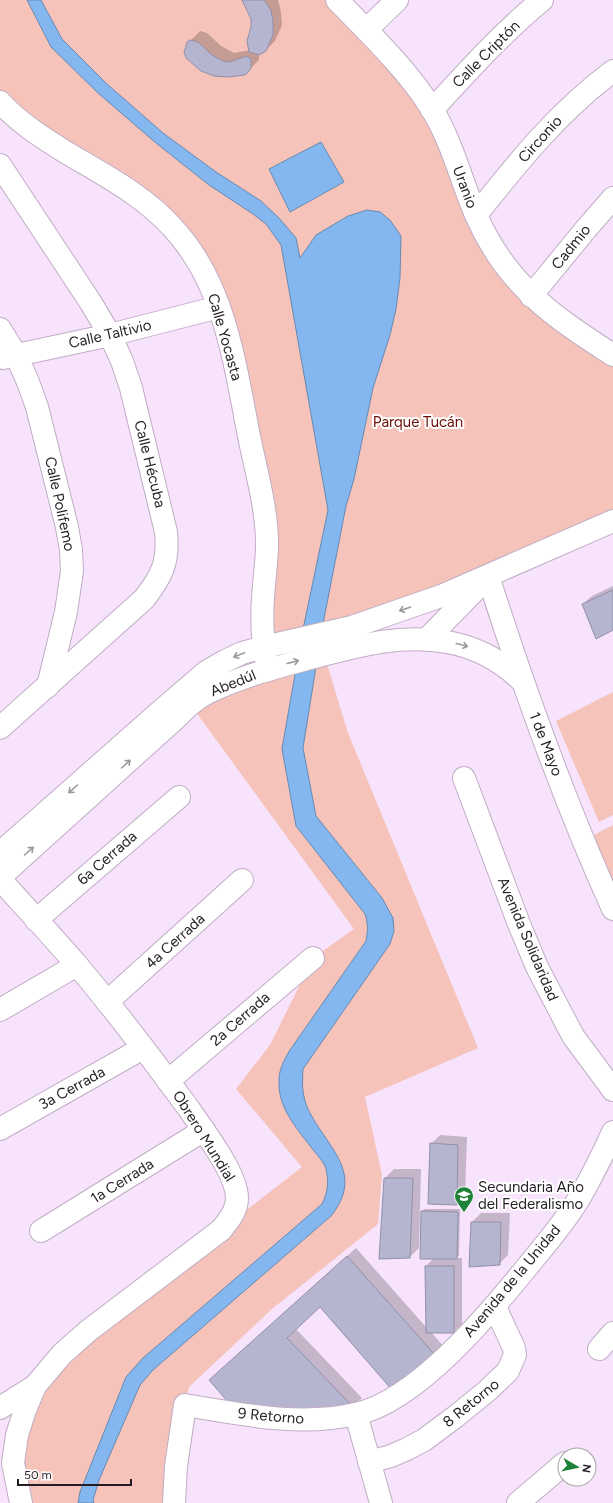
<svg xmlns="http://www.w3.org/2000/svg" width="613" height="1503" viewBox="0 0 613 1503" font-family="Figtree,sans-serif">
  <rect width="100%" height="100%" fill="#f7e3fb"/>
  <g fill="#f5c3ba">
    <polygon points="0,0 337,0 398,64 491,247 613,355 613,521 441,596 278,636 262,627 265,571 234,364 190,248 0,102"/>
    <polygon points="324,654 348,733 478,1048 365,1097 382,1175 378,1224 272,1309 189,1387 185,1405 174,1503 21,1503 17,1435 35,1386 221,1230 302,1167 236,1089 270,1045 313,958 354,929 190,704"/>
    <polygon points="613,692 613,815 599,822 556,721"/>
    <polygon points="613,825 613,887 612,888 594,835"/>
  </g>
  <g fill="#84b7ef" stroke="#6789b2">
    <path d="M27 0H41L62 39 107 84 163 133 216 172 261 201 279 218 296 238 300 258 316 235 348 216 367 210 380 212 390 220 401 236 400 278 396 309 390 335 373 388 354 479 346 506 322 629 303 748 316 816 382 898 393 918 394 931 390 944 303 1069C302 1083 302 1096 308 1109 326 1147 366 1172 331 1216L153 1370 140 1385 99 1480 93 1500 94 1503H78L80 1492 126 1377 143 1358 322 1204C328 1192 329 1181 326 1169 324 1162 318 1156 314 1151 299 1131 279 1110 279 1084 278 1071 284 1060 290 1050L366 941C368 931 368 923 365 914L296 826 282 749 302 634 328 510 281 245 266 224 253 214 209 185 156 143 98 93 51 47Z"/>
    <polygon points="321,142 344,182 290,212 269,169"/>
  </g>
  <g fill="#0003">
    <polygon points="243,0 278,0 281,12 282,25 275,41 266,50 259,53 259,60 245,74 188,43 200,31 207,33 221,46 234,53 250,50 252,19"/>
    <polygon points="613,586 613,629 583,604 592,596"/>
    <polygon points="440,1135 467,1137 465,1195 456,1204 431,1144"/>
    <polygon points="394,1169 421,1169 419,1248 410,1257 385,1178"/>
    <polygon points="425,1209 460,1209 459,1255 457,1258 462,1258 462,1324 454,1332 431,1332 444,1347 435,1355 320,1305 295,1328 362,1398 353,1407 210,1380 356,1248 426,1327 426,1266 434,1258 422,1211"/>
    <polygon points="481,1213 510,1213 508,1255 499,1264 470,1266 472,1222"/>
  </g>
  <g fill="#b5b5cf" stroke="#9190aa">
    <polygon points="242,0 264,0 271,10 273,21 273,35 266,51 259,55 249,52 247,41 251,27 251,19"/>
    <polygon points="190,40 198,42 212,55 225,62 233,61 246,56 251,59 251,69 245,75 228,77 214,76 201,71 186,58 184,52 186,46 187,42"/>
    <polygon points="613,590 613,630 596,639 582,604"/>
    <polygon points="430,1143 458,1145 457,1205 428,1204"/>
    <polygon points="384,1178 413,1178 410,1258 379,1259"/>
    <polygon points="421,1211 458,1212 457,1259 420,1259"/>
    <polygon points="471,1222 501,1222 500,1265 469,1267"/>
    <polygon points="347,1256 436,1356 393,1391 320,1307 287,1338 354,1408 264,1411 229,1403 209,1380"/>
    <polygon points="425,1266 454,1266 454,1333 426,1333"/>
  </g>
  <g fill="none" stroke-linecap="round" stroke-linejoin="round">
    <defs>
      <g id="minor">
        <path d="M337 0C370 34 406 68 432 109 452 142 461 180 476 215 506 284 552 316 613 355"/>
        <polyline points="366,30 397,0"/>
        <path d="M0 102C19 123 43 138 67 153 104 175 143 195 172 227 226 284 235 367 250 441 257 475 267 509 267 544 267 562 264 580 263 598 261 623 263 646 268 669"/>
        <path d="M432 110C467 72 502 33 542 0"/>
        <path d="M0 165 91 303 110 335 122 361 131 388 166 532C169 562 162 576 144 599L0 728"/>
        <path d="M476 215C518 162 558 112 613 71"/>
        <polyline points="531,296 586,229 613,198"/>
        <polyline points="0,329 16,355 28,382 37,407 67,527 71,550 72,571 66,612 48,686"/>
        <polyline points="3,358 110,335 219,307"/>
        <path d="M488 576C524 689 564 801 613 909"/>
        <polyline points="427,639 483,582"/>
        <polyline points="464,778 519,924 537,967 573,1036 613,1090"/>
        <polyline points="0,853 163,709 206,672 225,661 242,653 264,647 352,627 441,596 613,521"/>
        <path d="M0 877 176 718C186 708 196 698 209 692 240 677 274 668 307 659 353 647 399 633 447 642 476 647 500 660 521 680"/>
        <path d="M0 879C26 908 52 936 77 965 116 1011 153 1060 189 1109 203 1130 231 1166 236 1190 240 1207 231 1218 221 1230L88 1331 62 1354 35 1386 25 1410 17 1435 13 1463 21 1503"/>
        <polyline points="36,920 179,797"/>
        <polyline points="107,1002 242,880"/>
        <polyline points="0,1010 77,965"/>
        <polyline points="168,1081 313,958"/>
        <polyline points="0,1129 143,1048"/>
        <polyline points="41,1231 204,1130"/>
        <polyline points="599,1349 613,1333"/>
        <polyline points="0,1408 35,1386"/>
        <polyline points="356,1414 381,1503"/>
        <polyline points="369,1462 391,1456 407,1449 424,1440 455,1417 487,1391 508,1371 515,1355 514,1348 495,1307"/>
        <path d="M174 1503 176 1466 185 1405C241 1414 299 1427 356 1414 417 1401 489 1314 527 1267 546 1244 565 1222 580 1197 592 1176 603 1154 613 1132"/>
        <polyline points="518,1503 565,1463"/>
      </g>
    </defs>
    <use href="#minor" stroke="#c0adc4" stroke-width="24"/>
    <use href="#minor" stroke="#fff" stroke-width="22"/>
  </g>
  <defs><path id="oneway-shaft" d="M-6 0H5M1.5-3L5.5 0L1.5 3" fill="none" stroke-width="1.6" stroke-linecap="round" stroke-linejoin="round"/></defs>
  <g stroke="#9c999d">
    <use href="#oneway-shaft" transform="translate(405 609) rotate(161)"/>
    <use href="#oneway-shaft" transform="translate(462 645) rotate(15)"/>
    <use href="#oneway-shaft" transform="translate(239 655) rotate(159)"/>
    <use href="#oneway-shaft" transform="translate(293 662) rotate(-15)"/>
    <use href="#oneway-shaft" transform="translate(126 764) rotate(-42)"/>
    <use href="#oneway-shaft" transform="translate(73 789) rotate(138)"/>
    <use href="#oneway-shaft" transform="translate(29 851) rotate(-42)"/>
  </g>
  <defs>
    <symbol id="school-pin" viewBox="-11 -11 22 30"><path d="M0 17L-7.5 6A9.5 9.5 0 1 1 7.5 6Z" fill="#1e8338" stroke="#fff"/><path d="M0-5L7-2L0 1L-7-2ZM-4 1L0 2.5L4 1V4Q0 6-4 4Z" fill="#fff"/></symbol>
  </defs>
  <g fill-rule="evenodd">
    <use href="#school-pin" x="453" y="1185" width="22" height="30"/>
  </g>
  <g text-anchor="middle" dominant-baseline="central" stroke-width="4" stroke-linejoin="round" paint-order="stroke">
    <g font-size="15" fill="#241d25" stroke="#fff">
      <text transform="translate(486 54) rotate(-45)">Calle Criptón</text>
      <text transform="translate(540 139) rotate(-48)">Circonio</text>
      <text transform="translate(465 187) rotate(69)">Uranio</text>
      <text transform="translate(571 247) rotate(-51)">Cadmio</text>
      <text transform="translate(110 334) rotate(-13)">Calle Taltivio</text>
      <text transform="translate(225 337) rotate(74)">Calle Yocasta</text>
      <text transform="translate(150 464) rotate(76)">Calle Hécuba</text>
      <text transform="translate(60 504) rotate(78)">Calle Polifemo</text>
      <text transform="translate(233 683) rotate(-22)">Abedúl</text>
      <text transform="translate(546 744) rotate(69)">1 de Mayo</text>
      <text transform="translate(107 858) rotate(-41)">6a Cerrada</text>
      <text transform="translate(528 939) rotate(67)">Avenida Solidaridad</text>
      <text transform="translate(175 941) rotate(-42)">4a Cerrada</text>
      <text transform="translate(240 1019) rotate(-41)">2a Cerrada</text>
      <text transform="translate(72 1088) rotate(-29)">3a Cerrada</text>
      <text transform="translate(204 1136) rotate(58)">Obrero Mundial</text>
      <text transform="translate(122 1181) rotate(-32)">1a Cerrada</text>
      <text transform="translate(512 1281) rotate(-50)">Avenida de la Unidad</text>
      <text transform="translate(471 1403) rotate(-39)">8 Retorno</text>
      <text transform="translate(271 1416) rotate(5)">9 Retorno</text>
    </g>
    <g font-size="15" fill="#6b0e06" stroke="#fff">
      <text x="418" y="422">Parque Tucán</text>
    </g>
    <g font-size="15" fill="#241d25" stroke="#fff" text-anchor="start">
      <text x="478" y="1187">Secundaria Año<tspan x="478" dy="17">del Federalismo</tspan></text>
    </g>
  </g>
  <g transform="translate(577 1467) rotate(99)"><circle r="19" fill="#ffffff" stroke="#a7a5a8"/>
  <path d="M0-3L7 15L0 10L-7 15Z" fill="#1e8338"/>
  <text y="-6" font-size="11" font-weight="bold" text-anchor="middle" fill="#241d25">N</text>
  </g>
  <path d="M18 1479v6h113v-6" fill="none" stroke="#241d25" stroke-width="2"/>
  <text x="24" y="1479" font-size="12" fill="#241d25" stroke="#ffffff" stroke-width="3" paint-order="stroke">50 m</text>
</svg>
